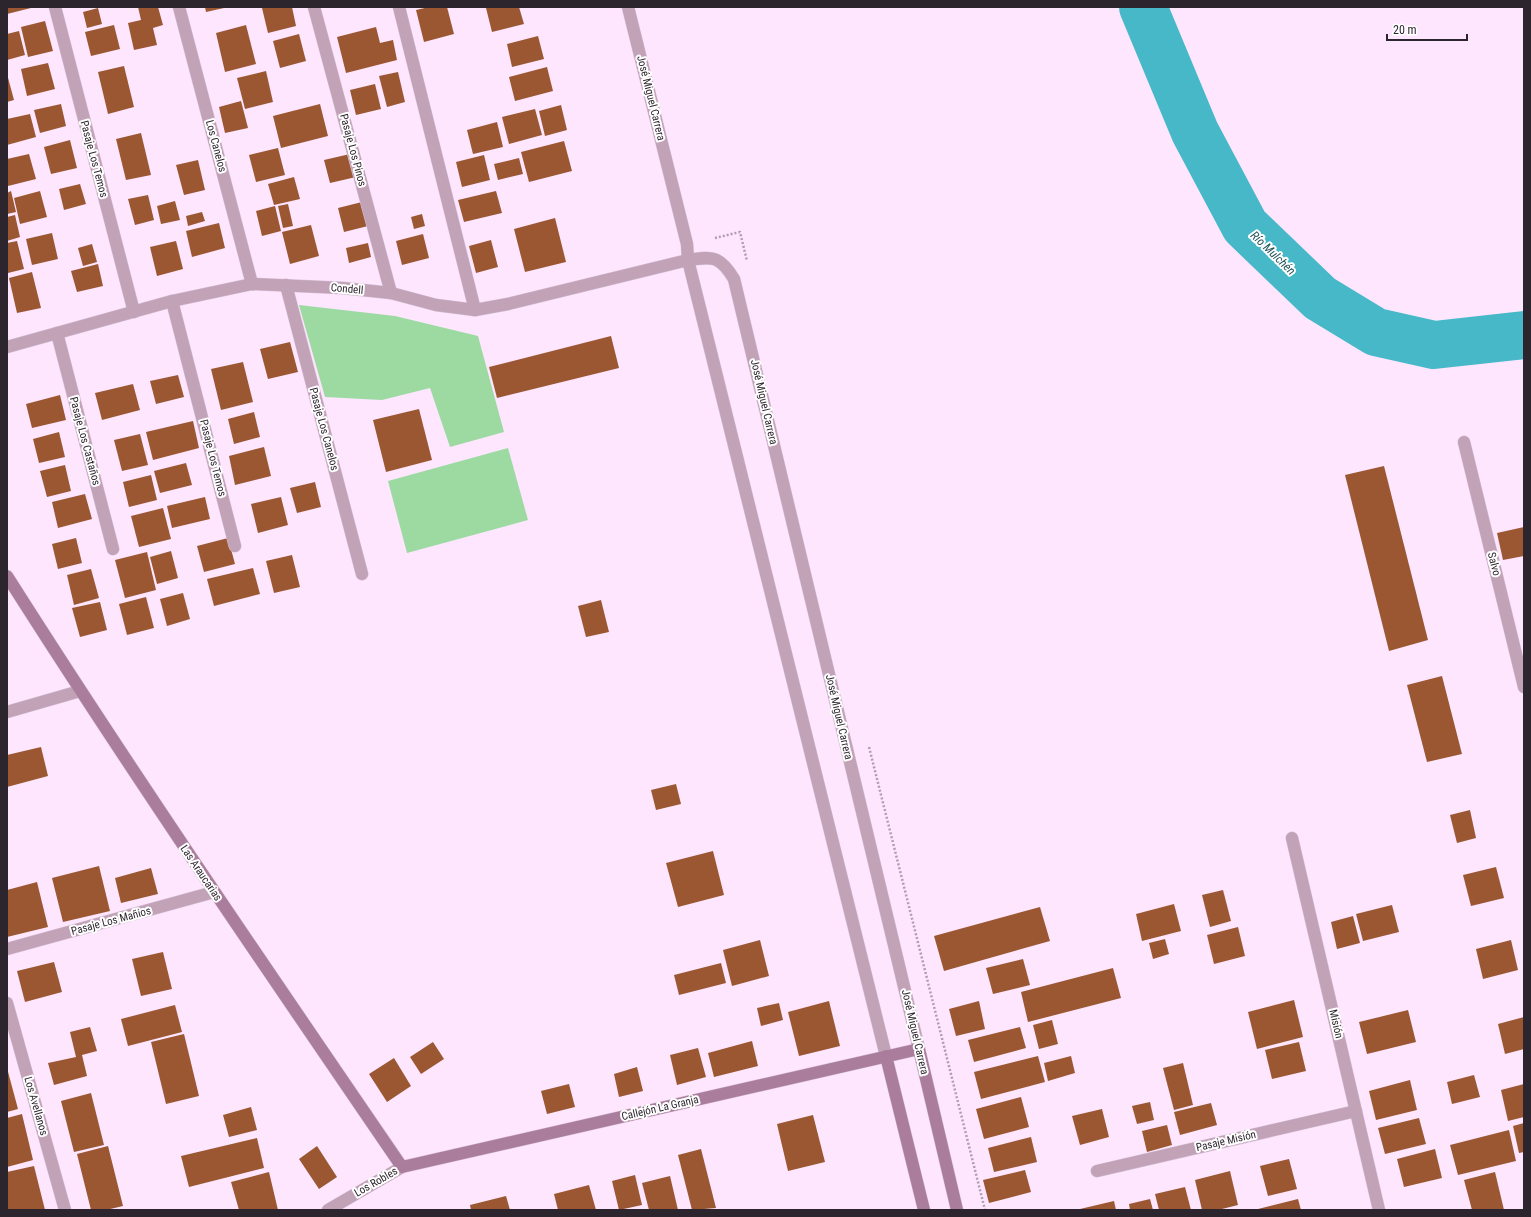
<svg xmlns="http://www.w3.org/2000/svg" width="1531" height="1217" viewBox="0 0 1531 1217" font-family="'Roboto Condensed',sans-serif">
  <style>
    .green { fill: #9cdaa1 }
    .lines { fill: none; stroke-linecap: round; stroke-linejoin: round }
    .river { stroke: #46b8c8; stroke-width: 48 }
    .building { fill: #9b5732 }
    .street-casing { stroke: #d8c3d9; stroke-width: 13 }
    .secondary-casing { stroke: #d8c3d9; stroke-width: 13 }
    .path { stroke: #af9eb0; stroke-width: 2.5; stroke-dasharray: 2 2; stroke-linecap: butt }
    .street { stroke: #c2a2b7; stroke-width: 12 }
    .secondary { stroke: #ab7d9c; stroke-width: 12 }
    .labels { text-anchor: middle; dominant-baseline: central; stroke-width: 4; stroke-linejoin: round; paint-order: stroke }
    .street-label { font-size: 11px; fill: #2d252e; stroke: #fff }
    .water-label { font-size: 12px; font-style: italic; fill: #24545b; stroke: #fff }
  </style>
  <rect width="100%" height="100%" fill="#fde6fe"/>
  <g class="green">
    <polygon points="299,305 395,316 478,336 504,432 450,447 430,388 382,400 325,397"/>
    <polygon points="508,448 528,520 407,553 388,481"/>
  </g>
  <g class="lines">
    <polyline class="river" points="1143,7 1195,132 1245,226 1320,298 1376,332 1434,345 1524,335"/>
  </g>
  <g class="building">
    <polygon points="7,7 31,7 31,8 7,14"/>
    <polygon points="138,7 158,7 163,25 153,28 157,45 134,50 128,23 141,20"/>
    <polygon points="205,7 224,7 224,8 206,12"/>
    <polygon points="268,7 292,7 296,26 268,33 262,8"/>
    <polygon points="429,7 447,7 454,34 424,42 416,10"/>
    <polygon points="492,7 519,7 524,24 492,32 486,8"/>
    <polygon points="98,8 102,24 87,28 83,12"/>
    <polygon points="45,21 53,51 28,57 21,27"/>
    <polygon points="114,25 120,49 91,56 85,32"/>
    <polygon points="246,25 256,64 225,72 216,33"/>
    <polygon points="376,27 380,43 393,40 397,60 346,73 337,37"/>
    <polygon points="19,31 25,55 7,60 7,34"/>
    <polygon points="299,34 306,61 280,68 273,41"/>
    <polygon points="538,36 544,59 512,67 507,44"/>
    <polygon points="48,63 55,89 27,96 21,69"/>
    <polygon points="124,66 134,107 108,114 98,72"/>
    <polygon points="547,67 553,91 515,101 509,77"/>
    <polygon points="266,71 273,102 245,109 237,78"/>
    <polygon points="398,72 405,102 387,107 379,76"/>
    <polygon points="7,74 14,100 7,102"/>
    <polygon points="375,84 381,109 356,115 350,90"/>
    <polygon points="241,101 248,128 225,133 219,107"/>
    <polygon points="61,104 66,126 40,133 34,110"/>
    <polygon points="320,104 328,136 281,148 273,116"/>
    <polygon points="561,105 567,130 545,136 539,111"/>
    <polygon points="535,109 542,135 509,144 502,117"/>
    <polygon points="30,114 36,137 7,145 7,119"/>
    <polygon points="497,122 503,147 473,154 467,130"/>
    <polygon points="141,133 151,175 126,180 116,139"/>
    <polygon points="70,140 77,168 51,174 44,147"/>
    <polygon points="564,141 572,171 529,182 521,152"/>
    <polygon points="278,148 285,175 256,182 249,155"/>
    <polygon points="29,154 36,179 8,186 7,159"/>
    <polygon points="350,154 356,177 330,183 324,160"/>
    <polygon points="484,155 490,180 462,187 456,162"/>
    <polygon points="519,158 523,174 498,180 494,164"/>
    <polygon points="198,160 205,190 184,195 176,165"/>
    <polygon points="294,177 300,199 274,205 268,184"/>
    <polygon points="80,184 86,204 64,210 59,189"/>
    <polygon points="11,191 16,212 7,214 7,193"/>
    <polygon points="40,191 47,217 20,224 14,198"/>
    <polygon points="496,191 502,213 464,222 458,200"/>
    <polygon points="148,195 154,220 135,225 128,199"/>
    <polygon points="175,201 180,220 161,224 157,206"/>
    <polygon points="362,202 368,226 344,232 338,208"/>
    <polygon points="288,204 293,226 283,228 278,206"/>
    <polygon points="275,206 281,231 262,236 256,211"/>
    <polygon points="202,212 205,221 188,226 186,216"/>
    <polygon points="422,214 425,226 414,229 411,217"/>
    <polygon points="15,215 20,237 7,241 7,217"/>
    <polygon points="555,218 566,262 525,272 514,229"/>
    <polygon points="219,223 225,248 192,257 186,231"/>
    <polygon points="311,225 319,256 290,264 282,232"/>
    <polygon points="52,233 58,259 32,265 26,239"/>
    <polygon points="423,234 429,258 402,265 396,241"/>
    <polygon points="491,240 498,267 476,273 469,246"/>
    <polygon points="17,241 24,269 8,273 7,243"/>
    <polygon points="176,241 183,269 157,276 150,247"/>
    <polygon points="368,243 371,257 349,263 346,248"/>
    <polygon points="92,244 97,262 83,266 78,248"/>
    <polygon points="98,264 103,286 77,292 71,271"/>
    <polygon points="32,272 41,308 17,313 9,278"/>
    <polygon points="611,336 619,368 497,398 489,367"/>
    <polygon points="290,342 298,372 268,379 260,349"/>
    <polygon points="243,362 253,402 221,410 211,369"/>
    <polygon points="178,375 184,397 156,404 150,381"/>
    <polygon points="133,384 140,410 102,420 95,393"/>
    <polygon points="60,395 66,420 32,428 26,404"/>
    <polygon points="419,409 432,460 386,472 373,420"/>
    <polygon points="254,412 260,437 234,444 228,419"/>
    <polygon points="193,421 199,448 153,460 146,432"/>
    <polygon points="59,432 65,457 39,463 33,439"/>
    <polygon points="140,434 148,465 122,471 114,440"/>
    <polygon points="264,447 271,476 235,485 229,456"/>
    <polygon points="186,463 192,485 160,493 154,471"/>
    <polygon points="65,465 71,491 47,497 40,471"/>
    <polygon points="1384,466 1428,640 1389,651 1345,475"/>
    <polygon points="151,475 157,500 129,507 123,482"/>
    <polygon points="315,482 321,507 297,513 290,488"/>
    <polygon points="85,494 92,519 58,528 52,502"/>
    <polygon points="205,497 210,519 172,528 167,506"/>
    <polygon points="281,497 288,525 258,533 251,504"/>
    <polygon points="163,508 171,539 139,547 131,516"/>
    <polygon points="1524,527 1524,556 1503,560 1497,533"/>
    <polygon points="76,538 82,563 58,569 52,544"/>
    <polygon points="228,538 235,564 204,572 197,546"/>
    <polygon points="171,551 178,578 157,584 150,557"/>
    <polygon points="147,552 156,590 125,598 115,560"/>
    <polygon points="292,555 300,587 274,593 266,561"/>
    <polygon points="253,568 260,594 214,606 207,579"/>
    <polygon points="91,569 99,598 74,605 67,575"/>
    <polygon points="183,593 190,619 167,626 160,599"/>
    <polygon points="146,597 154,628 127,635 119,604"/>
    <polygon points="601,600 609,632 586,637 578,606"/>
    <polygon points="100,602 107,630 80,637 72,608"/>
    <polygon points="1442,676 1462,754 1427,762 1407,685"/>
    <polygon points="41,747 48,776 7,787 7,755"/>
    <polygon points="676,784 681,804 656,810 651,790"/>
    <polygon points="1470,810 1476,838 1457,843 1450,815"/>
    <polygon points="713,851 724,895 678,907 666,863"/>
    <polygon points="99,866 110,911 63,922 52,878"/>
    <polygon points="1496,867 1504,898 1471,906 1463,875"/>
    <polygon points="151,868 158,894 121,903 115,878"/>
    <polygon points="37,882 48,927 7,937 7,890"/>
    <polygon points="1223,890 1231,921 1210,927 1202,895"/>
    <polygon points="1174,904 1181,931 1142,941 1136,914"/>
    <polygon points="1392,905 1399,932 1363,941 1356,914"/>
    <polygon points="1040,907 1050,941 944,971 934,936"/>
    <polygon points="1353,916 1360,943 1337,949 1331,922"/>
    <polygon points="1238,927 1245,956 1214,964 1207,935"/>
    <polygon points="1165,939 1169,954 1153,959 1149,943"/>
    <polygon points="760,940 769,976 732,986 723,950"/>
    <polygon points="1511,940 1518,970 1483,979 1476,949"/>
    <polygon points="163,952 172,989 141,996 132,959"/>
    <polygon points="1023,959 1030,985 993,994 986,968"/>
    <polygon points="54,962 62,992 25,1002 17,971"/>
    <polygon points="721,963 726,983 679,995 674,975"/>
    <polygon points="1113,968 1121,998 1028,1022 1021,992"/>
    <polygon points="1294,1000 1303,1037 1257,1049 1248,1012"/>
    <polygon points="829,1001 840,1046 799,1056 788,1012"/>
    <polygon points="979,1001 985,1029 956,1036 949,1009"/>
    <polygon points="779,1003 783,1020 761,1026 757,1008"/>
    <polygon points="175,1005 182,1032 128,1046 121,1019"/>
    <polygon points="1408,1010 1416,1042 1367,1054 1359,1022"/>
    <polygon points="1524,1017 1524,1049 1505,1054 1498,1024"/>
    <polygon points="1052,1020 1058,1044 1039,1049 1033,1025"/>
    <polygon points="90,1027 97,1051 82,1055 87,1076 54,1085 48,1063 76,1057 70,1032"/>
    <polygon points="1020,1027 1026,1048 974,1062 968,1040"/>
    <polygon points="184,1034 199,1096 166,1104 151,1042"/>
    <polygon points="752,1041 758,1066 714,1077 708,1053"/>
    <polygon points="433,1042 444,1059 421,1074 410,1057"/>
    <polygon points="1299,1042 1306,1071 1272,1079 1265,1050"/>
    <polygon points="698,1048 706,1077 677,1085 670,1055"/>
    <polygon points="1038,1056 1045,1082 981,1099 974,1072"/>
    <polygon points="1071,1056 1075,1073 1048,1081 1044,1063"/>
    <polygon points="394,1058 411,1086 387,1102 369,1074"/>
    <polygon points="1183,1063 1193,1105 1174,1110 1163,1068"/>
    <polygon points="637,1067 643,1091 619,1097 614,1074"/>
    <polygon points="7,1068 18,1109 7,1112"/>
    <polygon points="1474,1075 1480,1097 1452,1104 1447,1082"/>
    <polygon points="1410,1080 1417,1110 1376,1120 1369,1091"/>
    <polygon points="569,1084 575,1107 547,1114 541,1091"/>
    <polygon points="1524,1084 1524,1117 1508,1121 1501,1090"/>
    <polygon points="91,1093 104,1145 74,1152 61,1101"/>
    <polygon points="1021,1097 1029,1127 984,1139 976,1109"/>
    <polygon points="1150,1102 1154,1120 1137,1124 1132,1106"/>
    <polygon points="1211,1103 1217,1125 1180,1135 1174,1112"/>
    <polygon points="251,1107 257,1130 229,1137 223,1115"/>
    <polygon points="1102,1109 1109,1137 1080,1145 1072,1116"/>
    <polygon points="22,1114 33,1160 7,1167 7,1118"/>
    <polygon points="813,1115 825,1162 788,1171 777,1124"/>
    <polygon points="1419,1118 1426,1144 1385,1154 1378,1128"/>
    <polygon points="1524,1123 1524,1152 1519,1153 1513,1126"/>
    <polygon points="1167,1125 1172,1145 1147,1152 1142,1131"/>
    <polygon points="1509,1130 1516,1161 1458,1175 1450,1145"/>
    <polygon points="1031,1137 1037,1162 994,1172 988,1148"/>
    <polygon points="257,1138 264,1168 189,1187 181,1156"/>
    <polygon points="108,1146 123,1206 106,1210 91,1210 77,1154"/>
    <polygon points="317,1146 337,1177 319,1189 299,1159"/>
    <polygon points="701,1149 716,1208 692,1210 678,1155"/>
    <polygon points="1435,1149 1442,1178 1404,1187 1397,1159"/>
    <polygon points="1289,1159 1297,1189 1268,1196 1260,1166"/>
    <polygon points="34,1166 45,1210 7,1210 7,1172"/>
    <polygon points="1025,1170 1031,1192 989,1203 983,1180"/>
    <polygon points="1230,1171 1238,1205 1218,1210 1202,1210 1195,1180"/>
    <polygon points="269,1172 278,1210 239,1210 231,1182"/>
    <polygon points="1495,1172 1504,1210 1472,1210 1464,1180"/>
    <polygon points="635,1175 642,1205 619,1210 612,1181"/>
    <polygon points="670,1176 678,1210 649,1210 642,1183"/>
    <polygon points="589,1185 596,1210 558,1210 554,1194"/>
    <polygon points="1185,1187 1191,1210 1159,1210 1155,1194"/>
    <polygon points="506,1196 510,1210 471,1210 470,1205"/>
    <polygon points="1150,1199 1153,1210 1130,1210 1129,1204"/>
    <polygon points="1298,1199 1301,1210 1258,1210 1258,1209"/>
    <polygon points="1114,1201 1116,1210 1080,1210 1080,1209"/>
  </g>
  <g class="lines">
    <g class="street-casing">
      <g id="street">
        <polyline points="55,7 134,312"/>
        <polyline points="179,7 252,284"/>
        <polyline points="314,7 391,293"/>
        <polyline points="399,7 475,310"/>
        <polyline points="628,7 687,244 688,260 886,1056"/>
        <polyline points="286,285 362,574"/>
        <polyline points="172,301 235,546"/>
        <polyline points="57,333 113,549"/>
        <path d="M 7,347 L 172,301 L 252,284 L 343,288 L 391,293 L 436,305 L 475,310 L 508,304 L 688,260 C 713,256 720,256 734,279 L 919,1049"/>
        <polyline points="1464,442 1524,687"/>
        <polyline points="7,712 80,691"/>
        <polyline points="1292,838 1379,1210"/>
        <polyline points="7,949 214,892"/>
        <polyline points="7,1003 65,1210"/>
        <polyline points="1097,1171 1356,1111"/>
        <polyline points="328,1210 402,1167"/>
      </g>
    </g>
    <g class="secondary-casing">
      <g id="secondary">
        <path d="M 7,576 C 134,776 268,971 402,1167 L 919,1049 L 957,1210"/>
        <polyline points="886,1056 924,1210"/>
      </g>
    </g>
    <g class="path">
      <polyline points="715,238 740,232 747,261"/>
      <polyline points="869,747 985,1210"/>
    </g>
    <use href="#street" class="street"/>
    <use href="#secondary" class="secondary"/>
  </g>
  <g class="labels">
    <g class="street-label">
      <text transform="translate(651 98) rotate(76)">José Miguel Carrera</text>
      <text transform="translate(216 146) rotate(75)">Los Canelos</text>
      <text transform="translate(353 150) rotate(75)">Pasaje Los Pinos</text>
      <text transform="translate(94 159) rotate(75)">Pasaje Los Temos</text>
      <text transform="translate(347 289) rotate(5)">Condell</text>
      <text transform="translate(764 402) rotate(77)">José Miguel Carrera</text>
      <text transform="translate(324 429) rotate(75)">Pasaje Los Canelos</text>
      <text transform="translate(85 441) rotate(75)">Pasaje Los Castaños</text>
      <text transform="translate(213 458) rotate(76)">Pasaje Los Temos</text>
      <text transform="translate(1494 564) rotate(76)">Salvo</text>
      <text transform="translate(839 717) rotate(77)">José Miguel Carrera</text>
      <text transform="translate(201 873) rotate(56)">Las Araucarias</text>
      <text transform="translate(111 921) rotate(-15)">Pasaje Los Mañios</text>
      <text transform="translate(1336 1024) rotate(77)">Misión</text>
      <text transform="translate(915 1032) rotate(77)">José Miguel Carrera</text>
      <text transform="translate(36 1106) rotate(74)">Los Avellanos</text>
      <text transform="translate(660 1108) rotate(-13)">Callejón La Granja</text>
      <text transform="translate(1226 1141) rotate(-13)">Pasaje Misión</text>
      <text transform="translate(376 1182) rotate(-30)">Los Robles</text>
    </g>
    <g class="water-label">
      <text transform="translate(1273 253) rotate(44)">Río Mulchén</text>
    </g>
  </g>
  <rect width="1531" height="1217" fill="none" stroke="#2d252e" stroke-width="16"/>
  <path d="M1387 34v6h80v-6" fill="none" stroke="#2d252e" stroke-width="2"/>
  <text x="1393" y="34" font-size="12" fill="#2d252e" stroke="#ffffff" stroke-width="3" paint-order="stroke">20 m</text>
</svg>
